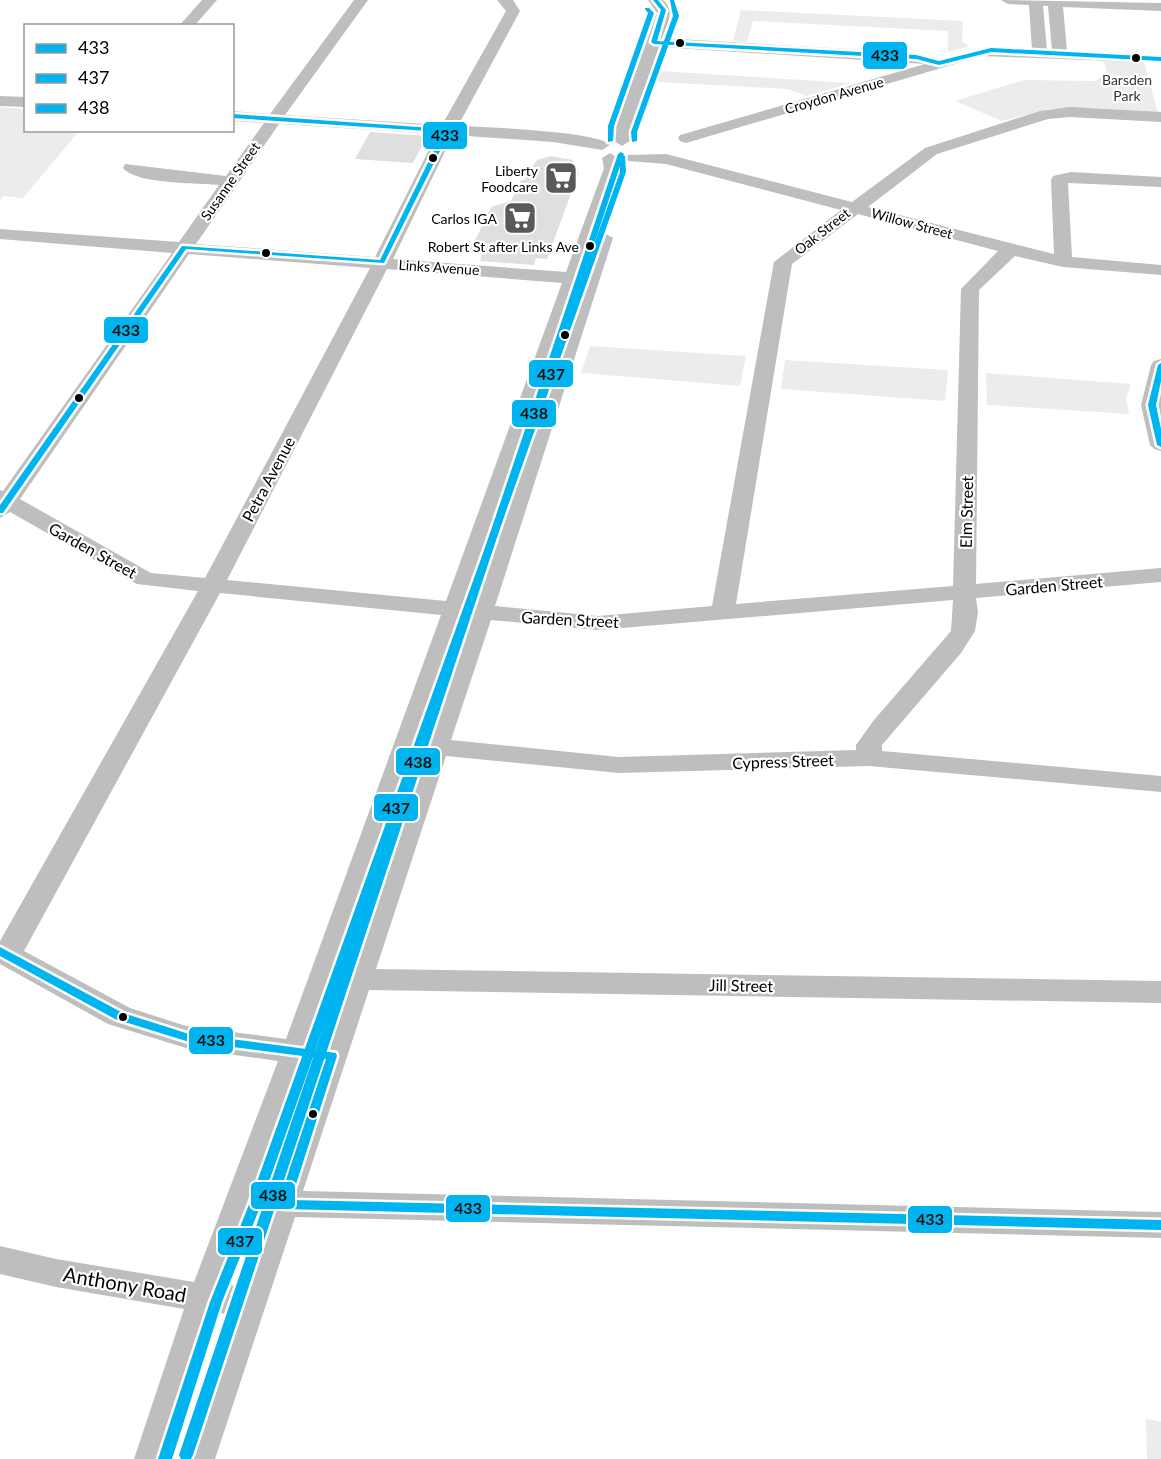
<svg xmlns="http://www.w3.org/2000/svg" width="1161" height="1459" viewBox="0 0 1161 1459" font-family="Lato,sans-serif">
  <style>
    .green { fill: #ececec }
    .building { fill: #dfdfdf }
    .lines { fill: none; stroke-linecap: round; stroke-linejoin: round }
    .minor { fill: #bebebe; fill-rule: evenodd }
    .bus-1-casing { stroke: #fff; stroke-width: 5 }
    .bus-2-casing { stroke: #fff; stroke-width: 5 }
    .bus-3-casing { stroke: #fff; stroke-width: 5 }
    .bus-1 { fill: #00b5ef; fill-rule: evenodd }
    .bus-2 { fill: #00b5ef; fill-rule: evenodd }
    .bus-3 { fill: #00b5ef; fill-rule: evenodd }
    .bus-dot { fill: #000; stroke: #fff; stroke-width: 2 }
    .labels { text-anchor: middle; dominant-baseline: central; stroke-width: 4.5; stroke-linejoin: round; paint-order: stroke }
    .far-park-label { font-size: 14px; fill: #333; stroke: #fff }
    .far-street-label { font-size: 14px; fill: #000; stroke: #fff }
    .far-poi-label { font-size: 14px; fill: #000; stroke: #fff; text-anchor: end }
    .bus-label { font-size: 14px; fill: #000; stroke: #fff; text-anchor: end }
    .street-label { font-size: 16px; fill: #000; stroke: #fff }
    .near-street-label { font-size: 20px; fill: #000; stroke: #fff }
    .line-badge { stroke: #fff; stroke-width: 2 }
    .pale-badge-label { font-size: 16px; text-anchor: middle; font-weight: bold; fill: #111 }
  </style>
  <rect width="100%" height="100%" fill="#fff"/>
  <g class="green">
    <polygon points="741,10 963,21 962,42 970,46 948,52 948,31 753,21 747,42 733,41"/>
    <polygon points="1104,60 1144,62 1158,113 1049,109 1002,121 955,101 1024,80 1095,81 1107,74"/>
    <polygon points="660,71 851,83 807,96 788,89 657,82"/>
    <polygon points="0,107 25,109 26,130 79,131 23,198 3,196 0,201"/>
    <polygon points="590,346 746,356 740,386 581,373"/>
    <polygon points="785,360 948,370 945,401 781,389"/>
    <polygon points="986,373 1131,384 1126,398 1129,414 987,405"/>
    <polygon points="1146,1419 1161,1422 1161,1459 1147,1459"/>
  </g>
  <g class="building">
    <polygon points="370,132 427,136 413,163 355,159"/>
    <polygon points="550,156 573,160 570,172 579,172 547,259 536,258 534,265 480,261 482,254 469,253 491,207 511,201 521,180 524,180 537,160"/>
  </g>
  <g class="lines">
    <g class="minor">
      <polygon points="202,0 217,0 194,26 179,26"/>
      <path d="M 354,0 L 368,0 L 285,115 L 442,125 L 506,11 L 497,0 L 513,0 L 520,11 L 458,126 C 481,127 599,131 610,145 L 602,150 L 553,142 L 453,135 L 393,259 L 566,272 L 604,168 L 602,158 L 610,153 L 618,158 L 620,168 L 597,235 L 604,233 L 613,238 L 495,606 L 598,616 L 712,606 L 774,262 L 841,210 L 666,164 L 628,161 L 626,158 L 628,155 L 666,154 L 852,202 L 925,148 L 1040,111 L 1070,107 L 1161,112 L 1161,122 L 1070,117 L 1048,119 L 937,154 L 868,207 L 1054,254 L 1051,180 L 1053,176 L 1071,172 L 1161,177 L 1161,187 L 1068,183 L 1072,257 L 1161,265 L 1161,275 L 1063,267 L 1015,256 L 979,290 L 976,584 L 1161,568 L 1161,582 L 976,598 L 978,612 L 975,631 L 961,653 L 882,745 L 882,751 L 1161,776 L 1161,792 L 869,766 L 619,773 L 446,756 L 376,969 L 1161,981 L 1161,1003 L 369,990 L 303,1191 L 1161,1212 L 1161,1238 L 295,1217 L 215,1459 L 179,1459 L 228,1314 L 217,1313 L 170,1459 L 134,1459 L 184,1309 L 56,1287 L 0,1274 L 0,1246 L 56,1259 L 194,1282 L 278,1061 L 186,1048 L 108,1024 L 0,964 L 0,941 L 198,591 L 137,584 L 10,512 L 0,518 L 0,490 L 3,491 L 172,253 L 0,239 L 0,229 L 179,242 L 219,185 C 198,183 135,184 123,168 L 125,164 L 226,176 L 264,123 L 232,121 L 232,111 L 270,114 ZM 279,124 L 437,134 L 375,257 L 196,244 ZM 858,214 L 998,251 L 961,289 L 953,586 L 736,604 L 792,264 ZM 189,254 L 370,268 L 205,578 L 151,573 L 20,499 ZM 387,269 L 562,283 L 446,601 L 227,580 ZM 573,305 L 472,604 L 469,603 ZM 220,593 L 441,615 L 286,1039 L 186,1026 L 130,1008 L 24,951 ZM 953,600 L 951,631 L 874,720 L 856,745 L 856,750 L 619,757 L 451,740 L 491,620 L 598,630 ZM 464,617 L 468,617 L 426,738 L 422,737 ZM 417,752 L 421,753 L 347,969 L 341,969 ZM 335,987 L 340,989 L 321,1046 L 315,1044 ZM 314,1064 L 271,1191 L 264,1190 L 308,1065 ZM 254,1216 L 262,1217 L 238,1286 L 227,1285 Z"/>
      <path d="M 648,0 L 663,0 C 676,11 667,24 662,38 L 916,53 L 939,59 L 981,48 L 1032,50 L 1029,5 L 1008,4 L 1001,0 L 1161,3 L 1161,11 L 1063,7 L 1067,51 L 1161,55 L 1161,63 L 982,56 L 686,143 L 680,141 L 678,138 L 680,135 L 925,64 L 659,47 L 630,130 L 630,141 L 622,146 L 614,141 L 614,130 L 657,13 ZM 1043,6 L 1048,6 L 1052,50 L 1047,50 Z"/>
      <polygon points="0,96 26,97 26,107 0,106"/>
      <polygon points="1161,359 1161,451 1154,449 1150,445 1141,405 1151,365 1154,361"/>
    </g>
    <g class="bus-1-casing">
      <g id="bus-1">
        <polygon points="653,0 658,0 666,10 657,41 916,55 939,61 991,48 1161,57 1161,61 991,52 939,65 916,59 654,44 651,42 661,10"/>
        <polygon points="232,114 447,129 450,131 384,263 186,249 3,513 0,513 0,505 182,246 380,260 443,132 232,118"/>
        <polygon points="1161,363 1161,381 1156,405 1161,429 1161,447 1157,445 1148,405 1158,365"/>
        <polygon points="0,947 123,1013 186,1033 336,1053 337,1056 291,1200 1161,1220 1161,1230 284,1209 280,1207 278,1204 326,1059 186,1041 115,1019 0,956"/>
      </g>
    </g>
    <g class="bus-2-casing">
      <g id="bus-2">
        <polygon points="670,0 674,0 679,16 637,132 637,141 632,142 631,132 673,16"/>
        <polygon points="620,155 625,156 626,172 260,1207 222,1302 172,1459 158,1459 210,1302 248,1207 620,172"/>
      </g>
    </g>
    <g class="bus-3-casing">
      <g id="bus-3">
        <polygon points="645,8 649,8 654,13 614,126 613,141 608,142 608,126 648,13 645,9"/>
        <polygon points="621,152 624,154 193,1455 191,1459 181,1459 179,1455 618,154"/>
      </g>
    </g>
    <use href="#bus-1" class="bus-1"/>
    <use href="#bus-2" class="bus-2"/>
    <use href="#bus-3" class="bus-3"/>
  </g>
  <defs>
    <g id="supermarket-square" transform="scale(1.725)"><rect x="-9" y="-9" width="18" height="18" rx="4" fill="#595959" stroke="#fff"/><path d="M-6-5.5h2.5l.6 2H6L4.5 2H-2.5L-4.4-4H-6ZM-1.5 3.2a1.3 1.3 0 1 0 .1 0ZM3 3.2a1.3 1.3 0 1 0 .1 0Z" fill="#fff"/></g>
  </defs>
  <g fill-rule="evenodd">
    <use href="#supermarket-square" x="561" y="178"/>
    <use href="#supermarket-square" x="520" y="218"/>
  </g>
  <g class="bus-dot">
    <circle cx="680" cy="43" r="5"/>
    <circle cx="1136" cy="58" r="5"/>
    <circle cx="433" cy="158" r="5"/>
    <circle cx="590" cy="246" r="5"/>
    <circle cx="266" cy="253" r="5"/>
    <circle cx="565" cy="335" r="5"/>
    <circle cx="79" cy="398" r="5"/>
    <circle cx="123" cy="1017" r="5"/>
    <circle cx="313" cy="1114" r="5"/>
  </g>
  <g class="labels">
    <g class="far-park-label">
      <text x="1127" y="79">Barsden<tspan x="1127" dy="16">Park</tspan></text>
    </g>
    <g class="far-street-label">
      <text transform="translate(834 95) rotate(-16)">Croydon Avenue</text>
      <text transform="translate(230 181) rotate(-55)">Susanne Street</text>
      <text transform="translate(912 223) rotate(15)">Willow Street</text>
      <text transform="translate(822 231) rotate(-38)">Oak Street</text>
      <text transform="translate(439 267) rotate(4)">Links Avenue</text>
    </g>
    <g class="far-poi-label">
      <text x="538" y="170">Liberty<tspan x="538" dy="16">Foodcare</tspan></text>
      <text x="497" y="218">Carlos IGA</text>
    </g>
    <g class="bus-label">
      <text x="579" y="246">Robert St after Links Ave</text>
    </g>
    <g class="street-label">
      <text transform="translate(268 479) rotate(-62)">Petra Avenue</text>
      <text transform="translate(966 512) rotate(-89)">Elm Street</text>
      <text transform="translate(93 550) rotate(29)">Garden Street</text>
      <text transform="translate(1054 585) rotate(-5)">Garden Street</text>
      <text transform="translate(570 619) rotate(3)">Garden Street</text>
      <text transform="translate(783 761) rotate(-2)">Cypress Street</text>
      <text transform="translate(741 985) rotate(1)">Jill Street</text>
    </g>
    <g class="near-street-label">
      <text transform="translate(125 1284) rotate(10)">Anthony Road</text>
    </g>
  </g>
  <g class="line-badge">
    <rect x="862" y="41" width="46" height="29" rx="6" fill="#00b5ef"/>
    <rect x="422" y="121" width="46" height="29" rx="6" fill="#00b5ef"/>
    <rect x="103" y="316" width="46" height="28" rx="6" fill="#00b5ef"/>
    <rect x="528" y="359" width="46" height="29" rx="6" fill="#00b5ef"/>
    <rect x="511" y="399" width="46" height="29" rx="6" fill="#00b5ef"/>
    <rect x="395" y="747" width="46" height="29" rx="6" fill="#00b5ef"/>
    <rect x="373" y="793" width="46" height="29" rx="6" fill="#00b5ef"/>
    <rect x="188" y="1026" width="46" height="29" rx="6" fill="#00b5ef"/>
    <rect x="250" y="1181" width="46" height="29" rx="6" fill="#00b5ef"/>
    <rect x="445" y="1194" width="46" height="29" rx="6" fill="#00b5ef"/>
    <rect x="907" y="1205" width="46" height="29" rx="6" fill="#00b5ef"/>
    <rect x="217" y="1227" width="46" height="29" rx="6" fill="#00b5ef"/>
  </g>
  <g class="pale-badge-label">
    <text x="885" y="61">433</text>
    <text x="445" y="141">433</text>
    <text x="126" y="336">433</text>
    <text x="551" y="380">437</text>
    <text x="534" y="419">438</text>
    <text x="418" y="768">438</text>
    <text x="396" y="814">437</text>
    <text x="211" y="1046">433</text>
    <text x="273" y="1201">438</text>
    <text x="468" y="1214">433</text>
    <text x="930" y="1225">433</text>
    <text x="240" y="1247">437</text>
  </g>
  <rect x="24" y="24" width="210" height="108" fill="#ffffff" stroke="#999999" stroke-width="1.5"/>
  <rect x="36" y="44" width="30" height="9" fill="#00b5ef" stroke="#999999" stroke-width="1.5"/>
  <text x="78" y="54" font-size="18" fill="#000000">433</text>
  <rect x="36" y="74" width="30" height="9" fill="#00b5ef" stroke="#999999" stroke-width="1.5"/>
  <text x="78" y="84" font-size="18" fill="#000000">437</text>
  <rect x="36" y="104" width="30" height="9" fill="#00b5ef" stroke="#999999" stroke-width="1.5"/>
  <text x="78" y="114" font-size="18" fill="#000000">438</text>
</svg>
